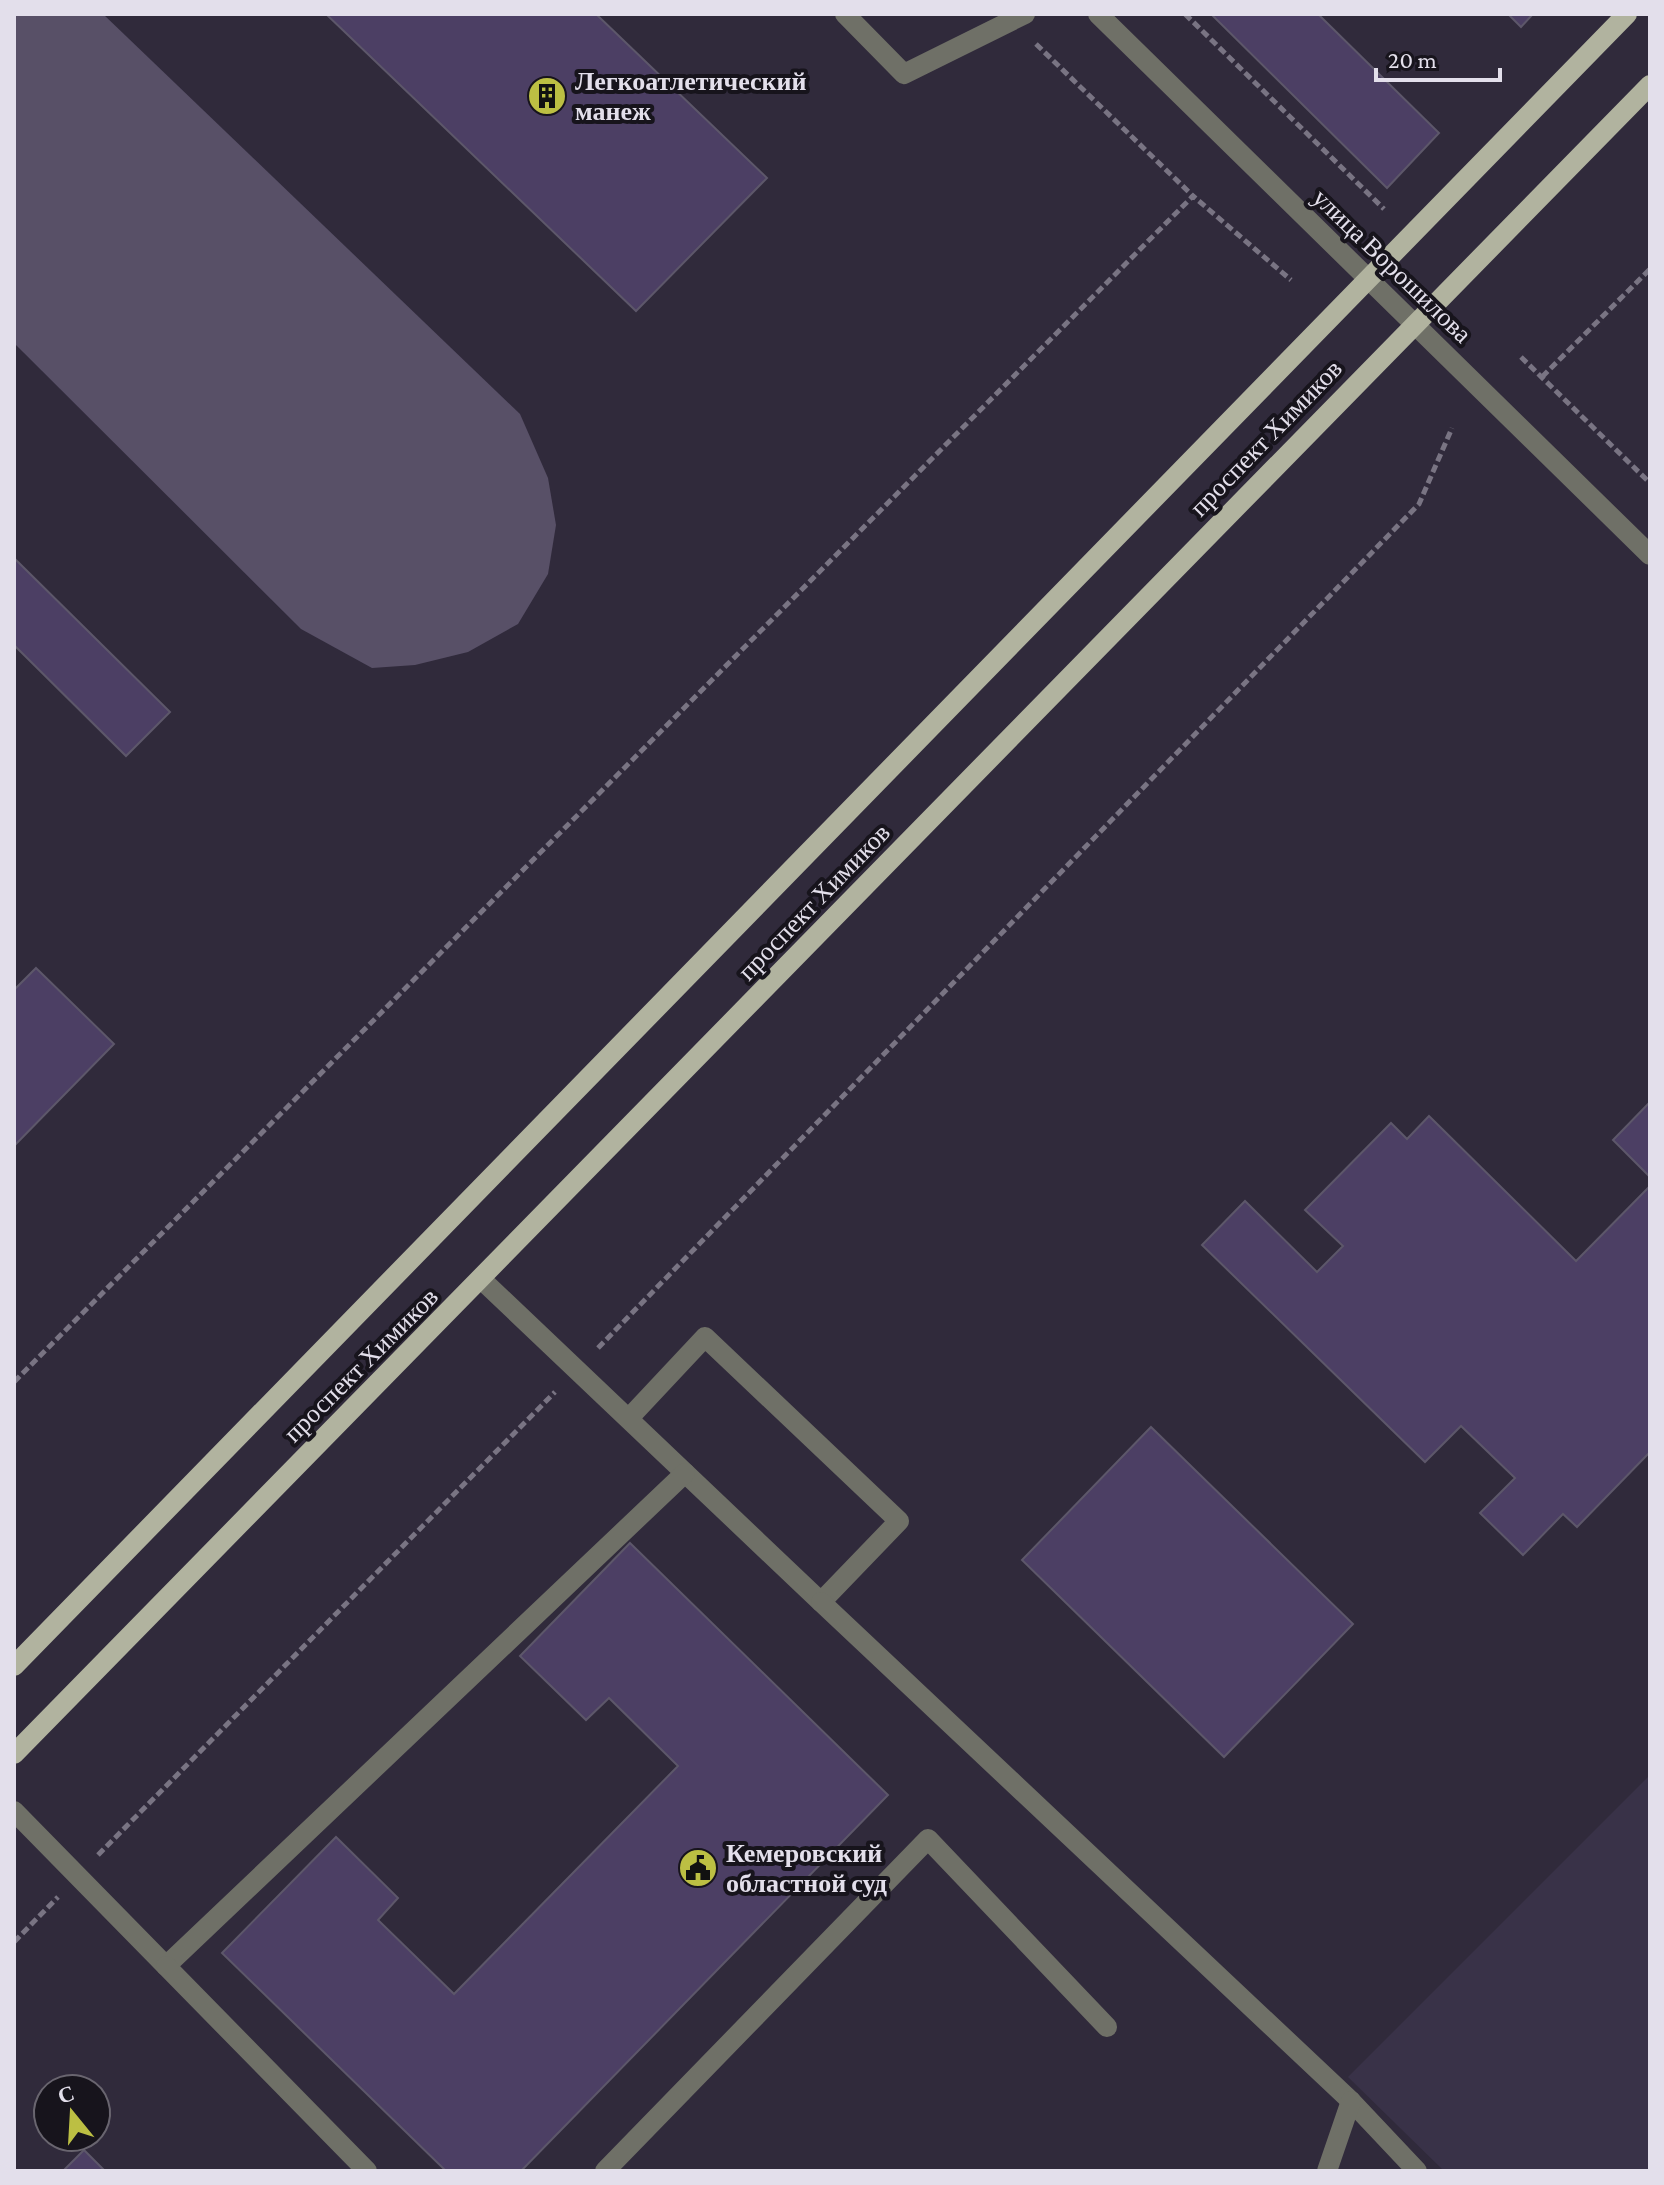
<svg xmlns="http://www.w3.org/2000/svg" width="1664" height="2185" viewBox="0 0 1664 2185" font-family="'Crimson Pro',serif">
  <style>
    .built { fill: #393248 }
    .green { fill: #585067 }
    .building { fill: #4c3f64; stroke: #5d576a; stroke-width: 2 }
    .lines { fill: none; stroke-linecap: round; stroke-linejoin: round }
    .path { stroke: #797483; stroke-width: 5; stroke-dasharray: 8 4; stroke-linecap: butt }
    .minor { stroke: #6f7067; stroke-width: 20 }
    .major { stroke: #b1b39f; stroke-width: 20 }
    .labels { text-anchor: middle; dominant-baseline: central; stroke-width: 8; stroke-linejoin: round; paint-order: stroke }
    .poi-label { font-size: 26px; font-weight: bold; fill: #e3dfeb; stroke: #17141c; text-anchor: start }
    .street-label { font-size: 26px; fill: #e3dfeb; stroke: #17141c }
  </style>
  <rect width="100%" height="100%" fill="#302a3b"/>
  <polygon class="built" points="1650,1775 1650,2171 1444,2171 1348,2077"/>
  <polygon class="green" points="14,14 103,14 520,414 548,478 556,525 548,574 518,624 468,652 415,665 372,668 301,629 14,343"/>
  <g class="building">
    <polygon points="326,14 596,14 767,178 636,311"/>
    <polygon points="1211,14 1318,14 1439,133 1387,188"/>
    <polygon points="1508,14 1533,14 1521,27"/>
    <polygon points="14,558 170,712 126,756 14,645"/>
    <polygon points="36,968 114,1044 14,1146 14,990"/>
    <polygon points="1650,1102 1650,1177 1613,1140"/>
    <polygon points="1429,1116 1576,1261 1650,1186 1650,1452 1577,1527 1563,1514 1523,1555 1480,1513 1515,1478 1461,1426 1425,1462 1202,1245 1245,1201 1317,1272 1343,1246 1305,1210 1391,1123 1407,1139"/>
    <polygon points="1151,1427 1353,1624 1224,1757 1022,1560"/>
    <polygon points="630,1543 888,1795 521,2171 446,2171 222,1953 336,1837 398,1898 378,1920 454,1994 678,1766 609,1698 586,1720 520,1656"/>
    <polygon points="84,2150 105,2171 63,2171"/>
  </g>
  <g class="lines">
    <g class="path">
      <polyline points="1185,14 1384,209"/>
      <polyline points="1036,44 1193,196"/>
      <polyline points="1521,357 1650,483"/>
      <polyline points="1542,377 1650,269"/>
      <polyline points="598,1348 1419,504 1452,428"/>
      <polyline points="14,1382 1193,196 1291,280"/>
      <polyline points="98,1855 555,1392"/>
      <polyline points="14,1942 58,1897"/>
    </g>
    <g class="minor">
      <polyline points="845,14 904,74 1025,14"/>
      <polyline points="1098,14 1650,555"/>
      <polyline points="481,1279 821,1602 899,1521 705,1337 630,1417"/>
      <polyline points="821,1602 1351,2101 1417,2171"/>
      <polyline points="14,1811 166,1966 685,1473"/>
      <polyline points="166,1966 367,2171"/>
      <polyline points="605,2171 928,1839 1107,2027"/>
      <polyline points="1327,2171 1351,2101"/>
    </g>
    <g class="major">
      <polyline points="14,1666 1627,14"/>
      <polyline points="14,1754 1650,85"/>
    </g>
  </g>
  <defs>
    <g id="building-disc" transform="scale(2)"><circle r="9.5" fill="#bcbf43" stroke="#17141c"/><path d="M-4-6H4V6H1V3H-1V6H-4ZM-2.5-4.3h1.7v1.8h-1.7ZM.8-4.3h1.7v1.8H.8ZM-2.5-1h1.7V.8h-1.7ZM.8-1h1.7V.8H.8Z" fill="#111"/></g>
    <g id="civic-disc" transform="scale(2)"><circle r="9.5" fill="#bcbf43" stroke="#17141c"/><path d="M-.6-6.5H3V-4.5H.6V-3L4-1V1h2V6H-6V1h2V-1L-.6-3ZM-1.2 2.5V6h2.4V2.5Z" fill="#111"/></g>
  </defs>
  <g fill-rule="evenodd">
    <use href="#building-disc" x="547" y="96"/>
    <use href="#civic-disc" x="698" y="1868"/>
  </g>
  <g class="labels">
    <g class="poi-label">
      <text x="575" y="81">Легкоатлетический<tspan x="575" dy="30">манеж</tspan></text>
      <text x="726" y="1853">Кемеровский<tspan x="726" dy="30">областной суд</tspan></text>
    </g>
    <g class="street-label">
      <text transform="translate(1392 266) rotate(44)">улица Ворошилова</text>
      <text transform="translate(1266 438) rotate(-46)">проспект Химиков</text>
      <text transform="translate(814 902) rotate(-46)">проспект Химиков</text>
      <text transform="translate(361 1365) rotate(-45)">проспект Химиков</text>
    </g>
  </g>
  <rect width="1664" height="2185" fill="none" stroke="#e3dfeb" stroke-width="32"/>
  <g transform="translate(72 2113) rotate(342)"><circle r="38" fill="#17141c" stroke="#69656f" stroke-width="2"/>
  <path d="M0-6L14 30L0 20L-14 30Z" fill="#bcbf43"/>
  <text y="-12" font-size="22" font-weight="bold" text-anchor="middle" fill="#e3dfeb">С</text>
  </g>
  <path d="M1376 68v12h124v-12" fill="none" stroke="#e3dfeb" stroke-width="4"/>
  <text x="1388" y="68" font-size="24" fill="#e3dfeb" stroke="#17141c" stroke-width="6" paint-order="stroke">20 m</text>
</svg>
